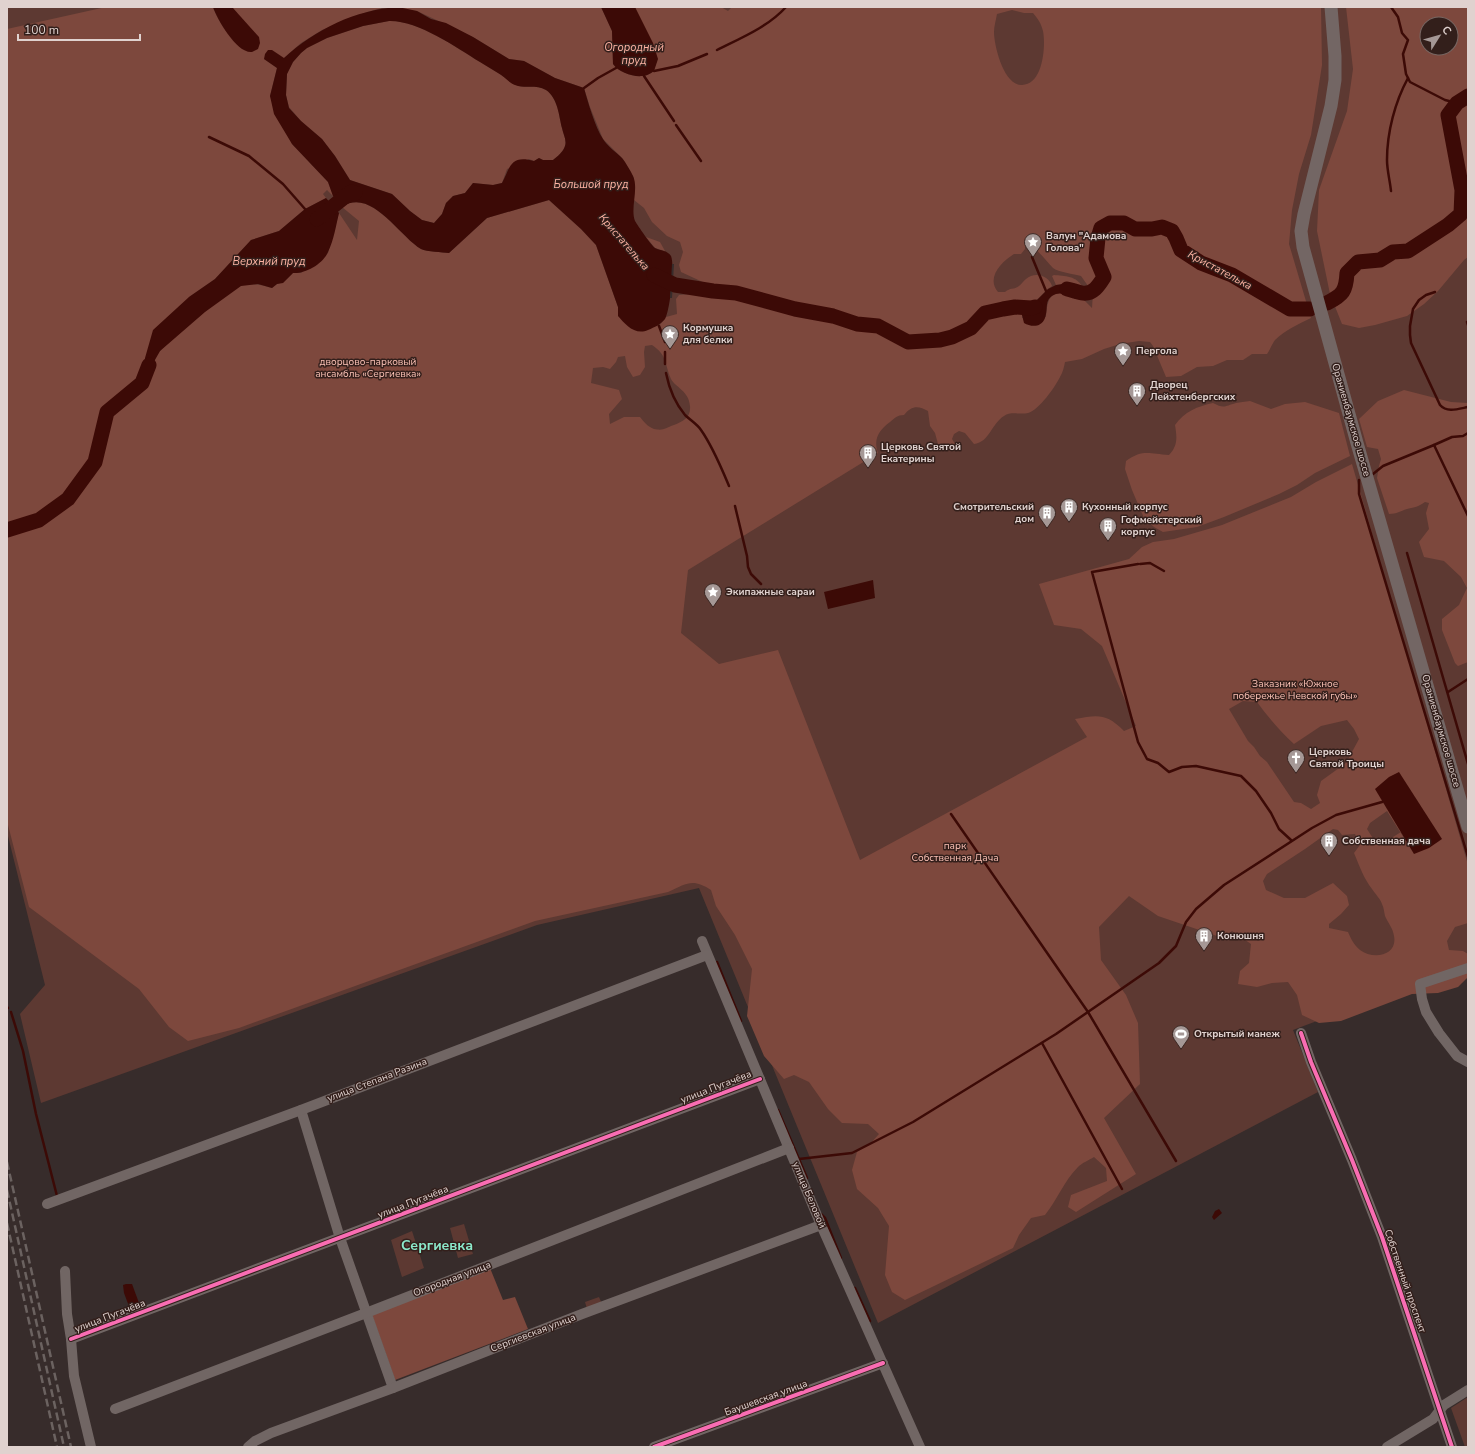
<svg xmlns="http://www.w3.org/2000/svg" width="1475" height="1454" viewBox="0 0 1475 1454" font-family="'Nunito Sans',sans-serif">
  <style>
    .green { fill: #5d3932; fill-rule: evenodd }
    .forest { fill: #7d483d; fill-rule: evenodd }
    .water { fill: #3c0a06; fill-rule: evenodd }
    .pier { fill: #372c2b }
    .lines { fill: none; stroke-linecap: round; stroke-linejoin: round }
    .stream { stroke: #3c0a06; stroke-width: 2.5 }
    .river { stroke: #3c0a06; stroke-width: 15 }
    .minor { stroke: #716664; stroke-width: 10 }
    .major { stroke: #736664; stroke-width: 13 }
    .rail { stroke: #6b6260; stroke-width: 2.5; stroke-dasharray: 8 4; stroke-linecap: butt }
    .cycleway-casing { stroke: #331f1b; stroke-width: 6 }
    .cycleway { stroke: #f96db3; stroke-width: 4 }
    .labels { text-anchor: middle; dominant-baseline: central; stroke-width: 3; stroke-linejoin: round; paint-order: stroke }
    .poi-label { font-size: 10px; font-weight: bold; fill: #e0d2cf; stroke: #331f1b; text-anchor: start }
    .park-label { font-size: 10px; fill: #fbc1b5; stroke: #331f1b }
    .street-label { font-size: 10px; fill: #e0d2cf; stroke: #331f1b }
    .water-label { font-size: 11px; font-style: italic; fill: #feb3a3; stroke: #331f1b }
    .district-label { font-size: 14px; font-weight: bold; fill: #8ce9cb; stroke: #331f1b }
  </style>
  <rect width="100%" height="100%" fill="#372c2b"/>
  <g class="green">
    <path d="M 7,7 L 1468,7 L 1468,961 L 1415,984 L 1293,1030 L 1318,1092 L 878,1323 L 699,888 L 537,925 L 41,1103 L 20,1014 L 45,985 L 7,832 ZM 1427,24 L 1451,24 L 1451,48 L 1427,48 Z"/>
    <polygon points="464,1224 473,1254 458,1258 450,1228"/>
    <polygon points="412,1231 424,1268 402,1277 391,1240"/>
    <polygon points="599,1297 602,1304 587,1309 585,1302"/>
    <polygon points="1468,1397 1468,1447 1465,1447 1451,1408"/>
  </g>
  <g class="forest">
    <path d="M 106,7 L 213,7 C 219,24 230,36 242,49 L 237,13 L 232,7 L 601,7 L 612,31 L 613,64 C 618,72 633,77 642,76 C 647,76 651,73 654,71 L 635,7 L 721,7 L 728,11 L 732,7 L 1321,7 L 1322,65 L 1311,135 L 1299,174 L 1292,210 L 1289,244 L 1311,318 C 1299,324 1285,330 1275,340 C 1272,344 1270,350 1267,354 L 1252,354 L 1243,360 L 1227,360 L 1213,366 L 1197,367 L 1181,376 L 1166,377 L 1153,346 L 1150,342 L 1139,341 L 1120,344 L 1104,349 L 1082,359 L 1065,362 C 1064,367 1063,372 1060,377 C 1055,387 1039,410 1028,413 C 1020,415 1011,411 1004,416 C 991,424 990,442 974,444 L 965,433 L 959,431 L 954,434 L 952,439 L 955,444 L 952,449 L 938,444 L 935,433 L 930,426 L 928,411 C 918,405 911,406 904,415 C 897,415 895,418 890,422 C 879,430 873,439 878,453 L 688,570 L 681,633 L 719,664 L 778,650 L 860,860 L 1087,737 L 1075,719 C 1098,715 1106,713 1124,731 L 1136,726 L 1102,646 L 1081,629 L 1054,625 L 1039,584 L 1129,559 L 1142,547 L 1153,542 L 1174,539 L 1222,525 L 1291,497 L 1316,482 L 1352,464 L 1468,865 L 1468,923 L 1455,927 L 1447,941 L 1449,950 L 1463,951 L 1468,954 L 1468,977 L 1458,987 L 1438,993 L 1412,994 L 1341,1021 L 1319,1023 L 1302,1015 L 1297,995 L 1288,982 L 1272,983 L 1257,987 L 1238,984 L 1240,971 L 1249,963 L 1251,944 L 1232,931 L 1223,938 L 1158,916 L 1129,896 L 1099,927 L 1101,960 L 1126,995 L 1138,1023 L 1140,1084 L 1104,1118 L 1136,1174 L 1076,1212 L 1068,1207 L 1071,1195 L 1107,1181 L 1106,1168 L 1094,1157 C 1089,1160 1082,1163 1078,1167 C 1064,1181 1057,1200 1045,1215 L 1031,1218 L 1019,1235 L 1013,1248 L 905,1300 L 892,1292 L 885,1275 L 889,1226 L 878,1208 L 857,1189 L 852,1170 L 857,1152 L 870,1144 L 879,1134 L 868,1124 L 842,1123 L 828,1109 L 809,1082 L 794,1075 L 784,1079 L 764,1056 L 747,1016 L 752,969 L 735,935 L 716,906 L 711,890 C 693,878 687,883 668,892 L 535,921 L 239,1028 L 188,1041 L 169,1027 L 139,989 L 29,907 L 7,821 L 7,29 ZM 382,8 L 417,11 L 473,37 L 509,59 L 524,61 L 555,78 L 584,88 L 590,107 L 603,139 L 623,159 L 634,178 L 634,200 L 644,208 L 652,222 L 667,236 L 680,242 L 683,252 L 679,265 L 681,272 L 707,284 L 706,293 L 679,295 L 676,299 L 677,314 L 666,317 L 659,326 L 618,316 L 618,307 L 596,245 L 581,229 L 549,200 L 487,218 L 449,253 C 442,252 427,252 421,249 C 399,236 371,187 342,207 L 359,221 L 357,240 L 339,213 L 328,253 L 301,273 L 293,273 L 283,282 L 277,284 L 272,288 C 262,285 253,283 242,285 C 229,289 172,339 161,350 C 153,359 149,372 142,382 L 189,297 L 215,279 L 251,240 L 279,231 L 305,209 L 326,198 L 323,194 L 327,190 L 333,196 L 328,182 L 292,144 L 270,96 L 277,68 L 264,59 L 284,58 L 301,43 L 322,30 L 367,12 ZM 1012,10 L 1024,13 L 1033,13 C 1038,19 1041,23 1043,31 C 1046,46 1043,85 1022,85 C 1004,86 994,46 994,32 C 994,26 996,20 997,14 ZM 1025,243 C 1037,247 1044,259 1053,268 C 1058,272 1074,274 1081,276 L 1093,293 L 1092,308 L 1083,299 C 1076,300 1072,296 1065,294 C 1048,289 1047,306 1046,317 L 1022,318 C 1023,313 1021,309 1016,308 C 1022,304 1029,306 1035,301 C 1041,297 1045,290 1052,286 C 1049,276 1035,271 1026,279 C 1023,281 1022,284 1019,286 C 1014,290 1011,287 1005,292 L 998,292 C 986,278 1001,262 1014,254 L 1021,254 L 1025,249 ZM 652,345 C 668,356 664,363 671,379 C 675,387 689,391 690,406 C 691,418 683,421 674,425 C 665,428 664,431 654,429 C 648,427 643,421 640,417 L 624,417 L 610,424 L 609,414 L 622,399 L 619,390 L 591,383 L 593,368 L 603,367 L 610,369 L 616,362 L 618,357 L 625,356 L 627,367 L 633,377 L 640,375 L 645,367 L 644,352 L 645,346 ZM 1243,701 L 1257,702 C 1268,717 1280,731 1294,744 L 1321,726 L 1347,720 L 1354,729 L 1359,739 L 1346,763 L 1321,781 L 1317,795 L 1320,803 L 1311,809 L 1301,803 L 1294,802 L 1267,762 L 1260,756 L 1254,747 L 1248,741 L 1229,709 ZM 1387,811 L 1414,854 L 1401,832 L 1385,842 L 1374,840 L 1367,829 L 1370,823 ZM 1333,829 L 1338,830 L 1342,835 L 1355,834 L 1360,845 L 1354,853 C 1359,865 1364,879 1372,889 C 1375,894 1380,898 1382,904 C 1384,908 1384,912 1385,916 C 1388,923 1393,928 1394,936 C 1398,956 1373,960 1360,950 C 1354,945 1351,939 1348,932 L 1329,928 L 1329,924 L 1341,914 L 1349,905 L 1347,896 L 1333,883 L 1305,898 L 1284,898 L 1266,890 L 1263,881 L 1267,874 L 1305,849 Z"/>
    <path d="M 1346,7 L 1468,7 L 1468,257 L 1464,260 L 1438,291 L 1424,304 L 1407,316 L 1375,325 L 1359,328 L 1342,324 L 1330,294 L 1317,231 L 1319,190 L 1347,111 L 1353,69 ZM 1427,24 L 1451,24 L 1451,48 L 1427,48 Z"/>
    <path d="M 389,21 C 417,20 456,47 480,62 C 486,66 492,69 498,73 C 504,76 510,83 516,85 C 525,89 536,84 546,90 C 558,98 559,116 562,128 C 563,134 567,140 565,146 C 563,152 558,156 553,160 L 543,160 L 539,158 L 534,161 L 529,159 L 507,169 L 502,183 L 493,185 L 473,183 L 465,193 L 453,196 L 446,203 L 442,214 L 434,223 L 422,220 L 410,211 L 392,194 L 350,180 L 335,156 L 322,139 L 301,121 L 289,107 L 286,95 L 287,74 L 293,62 L 301,53 L 307,48 L 327,38 L 363,26 Z"/>
    <polygon points="646,237 660,242 665,251 655,248"/>
    <path d="M 1054,275 C 1064,276 1078,276 1082,287 L 1071,283 L 1056,285 L 1052,276 Z"/>
    <path d="M 1404,390 L 1451,402 L 1468,403 L 1468,662 L 1458,666 L 1455,663 L 1442,630 L 1442,619 L 1459,605 L 1467,588 L 1461,577 L 1444,561 L 1424,557 L 1419,542 L 1429,529 L 1426,513 L 1429,503 L 1425,502 C 1417,507 1416,507 1407,509 C 1400,511 1397,514 1389,514 L 1377,478 L 1379,466 L 1381,459 L 1378,449 L 1367,447 L 1359,419 L 1378,401 Z"/>
    <path d="M 1250,401 L 1271,409 L 1285,404 L 1305,402 L 1339,413 L 1350,456 L 1315,473 L 1297,485 L 1279,494 L 1224,517 L 1197,527 L 1163,532 L 1154,527 L 1144,518 L 1132,490 L 1125,469 L 1126,461 C 1143,449 1149,454 1169,455 C 1178,446 1177,437 1175,425 C 1184,412 1198,406 1213,403 C 1224,409 1225,406 1236,403 C 1240,402 1245,402 1250,401 Z"/>
    <polygon points="490,1268 503,1300 515,1297 528,1329 395,1380 373,1318 373,1314"/>
  </g>
  <g class="water">
    <path d="M 213,7 L 232,7 L 259,37 L 260,43 L 258,49 C 256,50 254,51 252,52 C 237,54 217,19 213,7 Z"/>
    <path d="M 398,7 L 417,11 L 431,19 L 446,23 L 473,37 L 509,59 L 524,61 L 555,78 L 584,88 C 588,102 595,127 603,139 C 607,146 616,152 622,158 C 626,163 630,170 633,176 C 639,189 630,208 635,221 C 638,226 651,245 655,248 C 661,251 667,250 671,256 C 675,265 670,311 665,319 C 660,325 655,327 648,330 C 635,336 625,324 618,316 L 618,307 L 596,245 L 581,229 L 549,200 L 487,218 L 449,253 C 442,252 427,252 421,249 C 399,236 371,187 342,207 L 333,196 L 328,182 L 292,144 L 274,114 L 270,96 L 277,68 L 264,59 L 265,54 L 268,50 L 272,50 L 284,58 C 316,29 355,10 398,7 ZM 389,21 C 417,20 456,47 480,62 C 486,66 492,69 498,73 C 504,76 509,83 515,85 C 525,89 536,84 546,90 C 558,98 559,116 562,128 C 563,134 567,140 565,146 C 563,152 558,156 553,160 L 543,160 L 539,158 L 534,161 C 510,154 510,168 502,183 L 493,185 L 473,183 L 465,193 L 453,196 L 446,203 L 442,214 L 434,223 L 422,220 L 410,211 L 392,194 L 350,180 L 335,156 L 322,139 L 301,121 L 289,108 L 286,95 L 287,74 L 293,62 L 301,53 L 307,48 L 327,38 L 363,26 Z"/>
    <path d="M 601,7 L 635,7 L 653,43 L 658,59 L 654,71 C 651,73 647,76 642,76 C 633,77 618,72 613,64 L 612,31 Z"/>
    <path d="M 326,198 L 339,213 C 336,225 334,240 328,252 C 323,264 305,274 293,273 L 283,283 L 277,284 L 272,288 L 258,284 L 241,286 L 205,312 L 160,351 L 142,383 L 145,358 L 153,330 L 189,297 L 215,279 L 251,240 L 279,231 L 305,209 Z"/>
    <path d="M 1071,283 C 1078,284 1084,289 1087,294 L 1083,299 C 1073,301 1066,291 1056,294 C 1043,299 1049,308 1045,318 C 1041,328 1031,327 1024,323 L 1021,311 L 1015,307 L 1030,304 L 1036,301 L 1048,289 L 1056,285 Z"/>
    <polygon points="801,307 834,313 833,318 800,312 795,309"/>
    <polygon points="873,580 875,598 828,609 824,592"/>
    <polygon points="1399,772 1442,839 1429,848 1414,854 1375,789 1389,777"/>
    <polygon points="1219,1209 1222,1213 1214,1220 1212,1217 1215,1211"/>
    <polygon points="126,1284 132,1284 139,1303 138,1307 135,1309 130,1309 124,1293 123,1285"/>
  </g>
  <polygon class="pier" points="672,264 674,264 672,298 670,298"/>
  <g class="lines">
    <g class="stream">
      <polyline points="1391,7 1398,17 1402,33 1408,40 1403,54 1406,74 1410,82 1445,100 1457,103"/>
      <path d="M 717,50 C 741,38 768,27 786,7"/>
      <polyline points="654,71 678,66 707,54"/>
      <polyline points="644,76 674,121"/>
      <polyline points="584,88 598,78 616,68"/>
      <polyline points="676,125 701,161"/>
      <polyline points="209,137 249,156 283,184 305,209"/>
      <path d="M 1391,191 C 1390,181 1387,170 1387,160 C 1387,132 1395,102 1408,78"/>
      <polyline points="1032,257 1046,291"/>
      <path d="M 1435,292 L 1426,295 L 1419,300 L 1413,309 L 1410,326 L 1410,335 L 1411,343 L 1440,405 C 1447,413 1458,409 1468,407"/>
      <polyline points="1467,322 1468,325"/>
      <polyline points="659,326 665,342"/>
      <polyline points="665,352 665,364"/>
      <path d="M 666,373 C 669,388 675,403 685,415 C 690,420 697,424 701,430 C 713,447 721,467 729,486"/>
      <polyline points="1434,445 1452,437 1463,436 1468,433"/>
      <polyline points="1373,474 1383,466 1434,445 1468,516"/>
      <polyline points="1359,480 1359,494 1468,857"/>
      <polyline points="735,506 747,556 748,567 751,574 761,584"/>
      <polyline points="1407,553 1468,764"/>
      <polyline points="1138,564 1092,572 1138,742 1147,759 1158,763 1169,772 1182,767 1196,766 1241,776 1256,791 1271,813 1279,829 1291,840"/>
      <polyline points="1140,564 1150,563 1164,571"/>
      <polyline points="1448,692 1468,679"/>
      <polyline points="951,814 1088,1012 1176,1161"/>
      <polyline points="717,962 741,1021"/>
      <polyline points="7,1007 8,1008"/>
      <polyline points="11,1012 23,1051 36,1114 57,1196"/>
      <polyline points="1042,1043 1122,1189"/>
      <polyline points="778,1110 807,1178"/>
      <polyline points="799,1159 852,1153 913,1122 1056,1034 1159,963 1176,946 1186,922 1196,909 1224,885 1312,828 1336,815 1382,802"/>
      <polyline points="821,1214 825,1218 841,1258"/>
      <polyline points="855,1288 870,1321"/>
    </g>
    <g class="river">
      <polyline points="317,219 351,192 355,193"/>
      <polyline points="654,275 675,285 713,291 736,293 795,309 833,316 857,324 878,326 908,342 940,340 952,337 971,328 985,313 1003,309 1015,307 1031,308 1035,307"/>
      <path d="M 1067,289 C 1072,290 1077,292 1082,293 C 1093,295 1099,285 1104,277 L 1096,258 L 1098,238 L 1101,228 L 1110,223 L 1124,223 L 1135,229 L 1152,229 L 1162,227 L 1172,231 L 1176,238 L 1181,250 L 1201,263 L 1232,275 L 1290,309 L 1310,309"/>
      <path d="M 1327,303 C 1343,295 1346,291 1347,273 L 1358,262 L 1380,260 L 1393,252 L 1408,251 L 1448,225 L 1461,214 L 1462,190 L 1448,115 L 1457,103 L 1468,96"/>
      <polyline points="7,530 39,520 68,499 95,462 107,412 142,383 149,365"/>
    </g>
    <g class="minor">
      <polyline points="702,941 821,1225 920,1447"/>
      <polyline points="1468,968 1420,984 1422,999 1426,1012 1439,1033 1457,1056 1468,1062"/>
      <polyline points="1301,1033 1311,1062 1352,1160 1382,1237 1452,1447"/>
      <polyline points="301,1110 340,1238 393,1388"/>
      <polyline points="47,1204 301,1110 707,955"/>
      <polyline points="65,1271 67,1314 71,1339 74,1376 91,1447"/>
      <polyline points="71,1339 760,1079"/>
      <polyline points="115,1409 366,1313 789,1148"/>
      <polyline points="248,1447 255,1441 271,1433 393,1388 582,1314 821,1225"/>
      <polyline points="654,1447 883,1363"/>
      <polyline points="1387,1447 1433,1419 1444,1405 1468,1390"/>
    </g>
    <polyline class="major" points="1331,7 1335,56 1335,80 1331,106 1304,214 1301,231 1303,247 1357,443 1468,827"/>
    <g class="rail">
      <polyline points="7,1162 71,1447"/>
      <polyline points="7,1190 64,1447"/>
      <polyline points="7,1223 57,1447"/>
    </g>
    <g class="cycleway-casing">
      <g id="cycleway">
        <polyline points="1301,1033 1311,1062 1352,1160 1382,1237 1452,1447"/>
        <polyline points="71,1339 760,1079"/>
        <polyline points="654,1447 883,1363"/>
      </g>
    </g>
    <use href="#cycleway" class="cycleway"/>
  </g>
  <defs>
    <g id="sight-pin" transform="scale(0.9)"><path d="M0 17L-7.5 6A9.5 9.5 0 1 1 7.5 6Z" fill="#a59896" stroke="#331f1b"/><path d="M0-6L1.8-2.2L6-1.7L2.9 1.2L3.7 5.4L0 3.3L-3.7 5.4L-2.9 1.2L-6-1.7L-1.8-2.2Z" fill="#fff"/></g>
    <g id="building-pin" transform="scale(0.9)"><path d="M0 17L-7.5 6A9.5 9.5 0 1 1 7.5 6Z" fill="#a59896" stroke="#331f1b"/><path d="M-4-6H4V6H1V3H-1V6H-4ZM-2.5-4.3h1.7v1.8h-1.7ZM.8-4.3h1.7v1.8H.8ZM-2.5-1h1.7V.8h-1.7ZM.8-1h1.7V.8H.8Z" fill="#fff"/></g>
    <g id="church-pin" transform="scale(0.9)"><path d="M0 17L-7.5 6A9.5 9.5 0 1 1 7.5 6Z" fill="#a59896" stroke="#331f1b"/><path d="M-1.2-6h2.4v3.5h3.3v2.4h-3.3V6h-2.4V-.1h-3.3v-2.4h3.3Z" fill="#fff"/></g>
    <g id="stadium-pin" transform="scale(0.9)"><path d="M0 17L-7.5 6A9.5 9.5 0 1 1 7.5 6Z" fill="#a59896" stroke="#331f1b"/><path d="M0-5a6.5 5 0 1 0 0 10a6.5 5 0 1 0 0-10ZM-3.5-1.8h7v3.6h-7Z" fill="#fff"/></g>
  </defs>
  <g fill-rule="evenodd">
    <use href="#sight-pin" x="1033" y="242"/>
    <use href="#sight-pin" x="670" y="334"/>
    <use href="#sight-pin" x="1123" y="351"/>
    <use href="#building-pin" x="1137" y="391"/>
    <use href="#building-pin" x="868" y="453"/>
    <use href="#building-pin" x="1069" y="507"/>
    <use href="#building-pin" x="1047" y="513"/>
    <use href="#building-pin" x="1108" y="526"/>
    <use href="#sight-pin" x="713" y="592"/>
    <use href="#church-pin" x="1296" y="758"/>
    <use href="#building-pin" x="1329" y="841"/>
    <use href="#building-pin" x="1204" y="936"/>
    <use href="#stadium-pin" x="1181" y="1034"/>
  </g>
  <g class="labels">
    <g class="poi-label">
      <text x="1046" y="236">Валун "Адамова<tspan x="1046" dy="12">Голова"</tspan></text>
      <text x="683" y="328">Кормушка<tspan x="683" dy="12">для белки</tspan></text>
      <text x="1136" y="351">Пергола</text>
      <text x="1150" y="385">Дворец<tspan x="1150" dy="12">Лейхтенбергских</tspan></text>
      <text x="881" y="447">Церковь Святой<tspan x="881" dy="12">Екатерины</tspan></text>
      <text x="1034" y="507" text-anchor="end">Смотрительский<tspan x="1034" dy="12">дом</tspan></text>
      <text x="1082" y="507">Кухонный корпус</text>
      <text x="1121" y="520">Гофмейстерский<tspan x="1121" dy="12">корпус</tspan></text>
      <text x="726" y="592">Экипажные сараи</text>
      <text x="1309" y="752">Церковь<tspan x="1309" dy="12">Святой Троицы</tspan></text>
      <text x="1342" y="841">Собственная дача</text>
      <text x="1217" y="936">Конюшня</text>
      <text x="1194" y="1034">Открытый манеж</text>
    </g>
    <g class="park-label">
      <text x="368" y="362">дворцово-парковый<tspan x="368" dy="12">ансамбль «Сергиевка»</tspan></text>
      <text x="1295" y="684">Заказник «Южное<tspan x="1295" dy="12">побережье Невской губы»</tspan></text>
      <text x="955" y="846">парк<tspan x="955" dy="12">Собственная Дача</tspan></text>
    </g>
    <g class="street-label">
      <text transform="translate(1351 420) rotate(74)">Ораниенбаумское шоссе</text>
      <text transform="translate(1441 731) rotate(74)">Ораниенбаумское шоссе</text>
      <text transform="translate(377 1080) rotate(-21)">улица Степана Разина</text>
      <text transform="translate(716 1087) rotate(-21)">улица Пугачёва</text>
      <text transform="translate(809 1195) rotate(67)">улица Беловой</text>
      <text transform="translate(413 1202) rotate(-21)">улица Пугачёва</text>
      <text transform="translate(452 1279) rotate(-21)">Огородная улица</text>
      <text transform="translate(1405 1281) rotate(71)">Собственный проспект</text>
      <text transform="translate(110 1316) rotate(-21)">улица Пугачёва</text>
      <text transform="translate(533 1333) rotate(-21)">Сергиевская улица</text>
      <text transform="translate(766 1398) rotate(-20)">Баушевская улица</text>
    </g>
    <g class="water-label">
      <text x="634" y="47">Огородный<tspan x="634" dy="13">пруд</tspan></text>
      <text x="591" y="184">Большой пруд</text>
      <text transform="translate(624 242) rotate(49)">Кристателька</text>
      <text x="269" y="261">Верхний пруд</text>
      <text transform="translate(1220 270) rotate(28)">Кристателька</text>
    </g>
    <g class="district-label">
      <text x="437" y="1245">Сергиевка</text>
    </g>
  </g>
  <rect width="1475" height="1454" fill="none" stroke="#e0d2cf" stroke-width="16"/>
  <g transform="translate(1439 36) rotate(53)"><circle r="19" fill="#331f1b" stroke="#786763"/>
  <path d="M0-3L7 15L0 10L-7 15Z" fill="#a59896"/>
  <text y="-6" font-size="11" font-weight="bold" text-anchor="middle" fill="#e0d2cf">С</text>
  </g>
  <path d="M18 34v6h122v-6" fill="none" stroke="#e0d2cf" stroke-width="2"/>
  <text x="24" y="34" font-size="12" fill="#e0d2cf" stroke="#331f1b" stroke-width="3" paint-order="stroke">100 m</text>
</svg>
